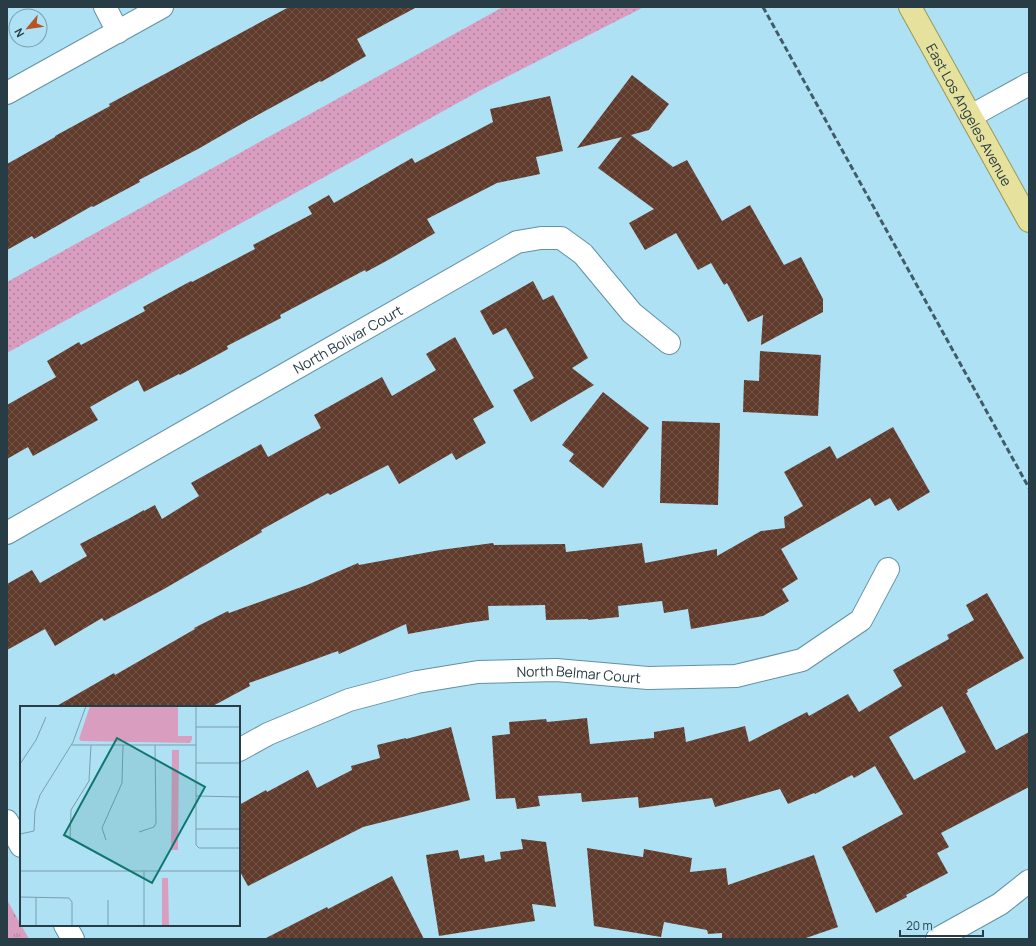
<svg xmlns="http://www.w3.org/2000/svg" width="1036" height="946" viewBox="0 0 1036 946" font-family="Manrope,sans-serif">
  <style>
    .grass { fill: url(#grass-dots) }
    .park { fill: url(#park-tufts) }
    .building { fill: url(#building-cross-hatch); fill-rule: evenodd }
    .lines { fill: none; stroke-linecap: round; stroke-linejoin: round }
    .minor-casing { stroke: #6191a3; stroke-width: 24 }
    .major-casing { stroke: #999a53; stroke-width: 24 }
    .minor { stroke: #fff; stroke-width: 22 }
    .major { stroke: #e6e19d; stroke-width: 22 }
    .rail { stroke: #425c67; stroke-width: 3; stroke-dasharray: 6 3; stroke-linecap: butt }
    .labels { text-anchor: middle; dominant-baseline: central; stroke-width: 4; stroke-linejoin: round; paint-order: stroke }
    .street-label { font-size: 14px; fill: #273c44; stroke: #afe1f5 }
    .inset-road { fill: none; stroke: #799fae; stroke-width: 1 }
    .view { fill: #0f766e; fill-opacity: 0.15; stroke: #0f766e; stroke-width: 2 }
    .inset-edge { fill: none; stroke: #273c44; stroke-width: 2 }
  </style>
  <defs>
    <pattern id="grass-dots" width="8" height="8" patternUnits="userSpaceOnUse"><rect width="8" height="8" fill="#d99ebf"/><path d="M2 2h.1M6 6h.1" fill="none" stroke="#b0829d" stroke-width="1.8" stroke-linecap="round"/></pattern>
    <pattern id="park-tufts" width="24" height="20" patternUnits="userSpaceOnUse"><rect width="24" height="20" fill="#d99ebf"/><path d="M3 7l-1-3M5 7V3M7 7l1-3M15 17l-1-3M17 17v-4M19 17l1-3" fill="none" stroke="#b0829d"/></pattern>
    <pattern id="building-cross-hatch" width="8" height="8" patternUnits="userSpaceOnUse"><rect width="8" height="8" fill="#603b2b"/><path d="M0 0l8 8M0 8l8-8" fill="none" stroke="#73564a"/></pattern>
  </defs>
  <rect width="100%" height="100%" fill="#afe1f5"/>
  <polygon class="grass" points="503,7 644,7 483,89 7,353 7,282"/>
  <polygon class="park" points="7,900 29,939 7,939"/>
  <g class="building">
    <polygon points="289,7 417,7 357,39 366,56 321,82 320,81 245,122 198,149 139,180 140,182 93,207 92,206 34,239 32,236 7,250 7,164 55,137 55,136 110,106 109,104"/>
    <polygon points="632,75 669,104 649,130 631,135 673,167 687,160 722,221 750,205 784,265 801,257 823,299 823,312 761,345 763,315 748,322 727,283 724,285 711,263 698,270 676,233 645,250 629,223 654,209 598,168 622,137 577,148"/>
    <polygon points="550,96 563,151 536,157 540,174 497,183 427,219 435,233 390,259 366,272 365,270 280,315 281,318 227,346 228,349 180,375 179,374 144,392 138,380 90,407 98,420 33,456 28,447 7,459 7,405 56,377 47,361 79,342 81,345 145,311 143,307 191,281 192,282 255,249 253,245 312,214 308,207 329,195 334,203 412,158 415,163 493,122 490,109"/>
    <polygon points="533,281 543,300 553,295 588,358 572,368 594,385 531,422 513,390 534,378 506,328 493,335 480,311"/>
    <polygon points="455,337 494,407 473,419 486,443 456,460 452,453 399,484 388,465 330,495 328,493 261,530 262,532 164,589 104,621 102,618 55,646 45,629 7,650 7,584 32,570 40,583 87,556 80,544 130,518 144,510 144,511 155,505 162,519 199,496 191,483 261,444 268,457 321,428 314,415 382,377 392,396 436,370 426,354"/>
    <polygon points="760,351 821,355 818,416 743,412 744,380 759,381"/>
    <polygon points="603,392 649,428 603,488 569,461 574,454 562,445"/>
    <polygon points="662,421 720,423 718,505 660,503"/>
    <polygon points="893,427 930,492 898,511 890,498 875,506 870,498 781,549 798,579 782,589 789,601 763,616 691,629 688,609 664,613 662,601 618,606 619,617 588,620 588,619 546,620 545,605 488,606 489,620 467,623 408,634 406,624 339,654 338,651 249,683 250,686 211,707 55,707 114,673 115,675 195,629 194,628 228,611 229,613 307,585 358,563 359,565 440,550 493,543 494,545 565,544 566,552 642,543 645,563 717,549 717,556 761,531 785,528 784,517 803,506 784,472 830,446 837,459"/>
    <path d="M 987,593 L 1024,658 L 967,690 L 968,692 L 966,693 L 996,750 L 1029,732 L 1029,787 L 941,833 L 949,847 L 937,853 L 948,873 L 906,895 L 907,897 L 876,913 L 842,847 L 903,814 L 875,766 L 854,778 L 852,775 L 815,794 L 814,793 L 788,804 L 780,789 L 715,807 L 712,798 L 639,808 L 638,797 L 582,802 L 581,793 L 538,796 L 540,806 L 517,809 L 515,798 L 496,799 L 492,736 L 510,734 L 509,722 L 546,719 L 547,722 L 587,718 L 590,744 L 654,738 L 654,732 L 684,727 L 686,742 L 745,726 L 749,742 L 807,712 L 809,716 L 848,694 L 859,712 L 902,686 L 893,670 L 949,639 L 947,635 L 974,620 L 966,605 ZM 942,706 L 966,752 L 914,780 L 889,737 Z"/>
    <polygon points="451,727 470,800 363,827 248,886 239,870 239,805 266,790 267,792 308,770 317,788 352,770 351,766 380,758 377,745 406,738 406,739"/>
    <polygon points="521,839 546,842 556,907 532,904 535,921 502,926 439,936 426,855 458,850 460,859 484,855 485,862 501,859 500,852 523,849"/>
    <polygon points="587,848 643,857 644,849 692,858 690,872 726,868 728,885 814,855 838,927 803,939 722,939 722,933 708,934 707,930 664,922 661,937 594,926"/>
    <polygon points="392,876 424,939 264,939 327,907 328,909"/>
  </g>
  <g class="lines">
    <g class="minor-casing">
      <g id="minor">
        <polyline points="105,7 118,32"/>
        <polyline points="7,93 162,7"/>
        <polyline points="971,116 1029,84"/>
        <path id="s1" d="M 7,533 L 517,242 L 541,238 L 561,238 L 583,254 L 632,313 L 669,343"/>
        <path id="s2" d="M 239,750 L 268,734 L 349,700 L 417,682 L 478,672 L 556,670 L 648,678 L 736,676 L 802,660 L 861,620 L 888,569"/>
        <polyline points="7,821 21,846"/>
        <polyline points="65,925 73,939"/>
        <polyline points="937,939 1000,904 1029,881"/>
      </g>
    </g>
    <g class="major-casing">
      <g id="major">
        <path id="s3" d="M 910,7 L 1029,221"/>
      </g>
    </g>
    <use href="#minor" class="minor"/>
    <use href="#major" class="major"/>
    <polyline class="rail" points="763,7 1029,488"/>
  </g>
  <g class="labels">
    <g class="street-label">
      <text stroke="none"><textPath href="#s3" startOffset="123">East Los Angeles Avenue</textPath></text>
      <text stroke="none"><textPath href="#s1" startOffset="392">North Bolivar Court</textPath></text>
      <text stroke="none"><textPath href="#s2" startOffset="354">North Belmar Court</textPath></text>
    </g>
  </g>
  <g transform="translate(20 706)">
    <rect width="220" height="220" fill="#afe1f5"/>
    <path d="M 152,44 L 159,44 L 158,144 L 151,144 ZM 142,172 L 148,172 L 149,220 L 142,220 Z" fill="#d99ebf"/>
    <path d="M 70,0 L 158,0 L 158,30 L 172,30 L 172,33 L 170,37 L 61,35 L 59,33 Z" fill="#d99ebf"/>
    <path class="inset-road" d="M 176,0 L 176,139 L 179,142 L 220,142M 176,21 L 220,21M 52,39 L 176,39M 176,57 L 219,57M 0,58 L 16,34 L 26,11M 176,90 L 220,91M 176,123 L 219,123M 119,126 L 134,121 L 136,117 L 135,39M 0,128 L 14,125 L 15,105 L 20,89 L 53,36 L 66,0M 50,134 L 51,104 L 69,75 L 71,39M 86,134 L 82,122 L 102,77 L 103,39M 0,165 L 220,165M 0,191 L 49,192 L 52,196 L 52,220M 16,191 L 16,220M 88,194 L 88,220M 124,220 L 124,165"/>
    <path class="view" d="M 97,32 L 185,81 L 132,177 L 44,129 Z"/>
    <rect width="220" height="220" class="inset-edge"/>
  </g>
  <rect width="1036" height="946" fill="none" stroke="#273c44" stroke-width="16"/>
  <g transform="translate(28 28) rotate(241)"><circle r="19" fill="#afe1f5" stroke="#799fae"/>
  <path d="M0-3L7 15L0 10L-7 15Z" fill="#b85420"/>
  <text y="-6" font-size="11" font-weight="bold" text-anchor="middle" fill="#273c44">N</text>
  </g>
  <path d="M900 930v6h83v-6" fill="none" stroke="#273c44" stroke-width="2"/>
  <text x="906" y="930" font-size="12" fill="#273c44" stroke="#afe1f5" stroke-width="3" paint-order="stroke">20 m</text>
</svg>
